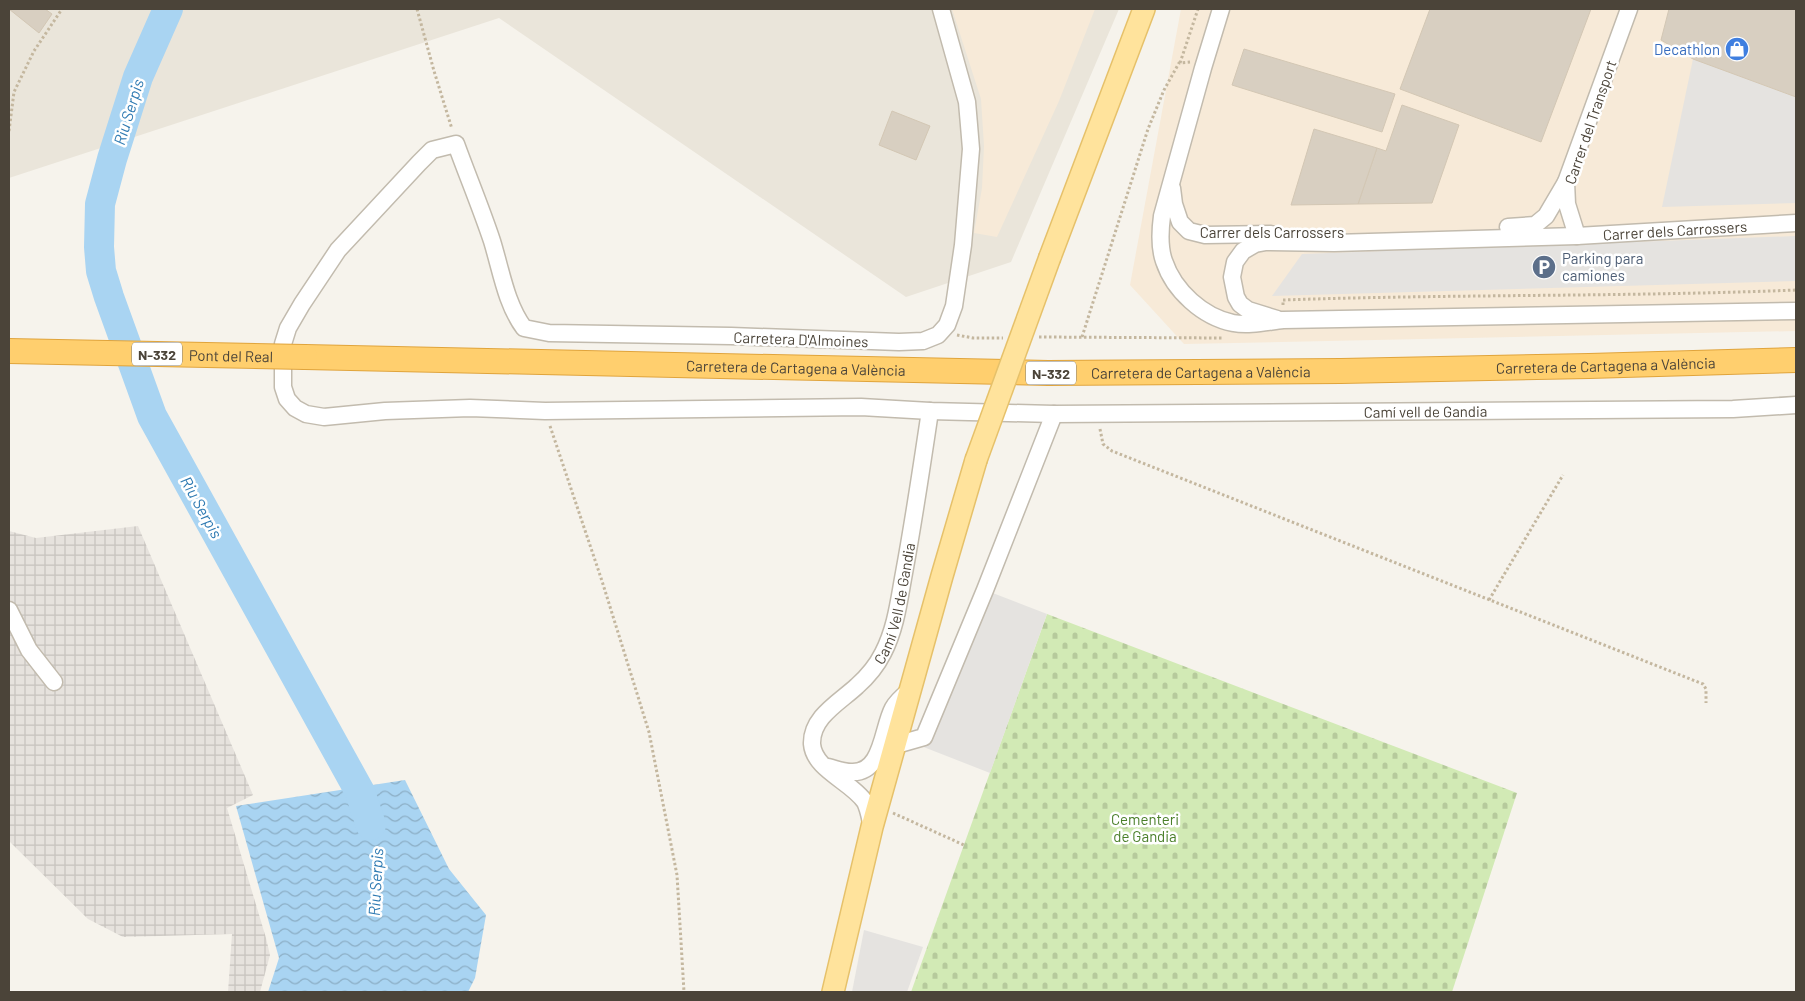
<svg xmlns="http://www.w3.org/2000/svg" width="1805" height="1001" viewBox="0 0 1805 1001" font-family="Barlow,sans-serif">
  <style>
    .residential { fill: #eae5da }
    .commercial { fill: #f7ead8 }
    .industrial { fill: url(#industrial-grid) }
    .cemetery { fill: url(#cemetery-stones) }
    .parking { fill: #e5e3e0 }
    .water { fill: url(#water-waves) }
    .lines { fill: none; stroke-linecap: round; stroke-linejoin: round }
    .river { stroke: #a9d4f2; stroke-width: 30 }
    .building { fill: #d8cfc1; stroke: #d3c7b4 }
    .minor-casing { stroke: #c2bbae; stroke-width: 19 }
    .major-casing { stroke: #e6c16a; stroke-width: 24 }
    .highway-casing { stroke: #e0a43c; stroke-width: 26 }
    .path { stroke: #c4b79f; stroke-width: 3; stroke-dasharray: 2.5 2.5; stroke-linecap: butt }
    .minor { stroke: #fff; stroke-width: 16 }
    .major { stroke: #ffe39c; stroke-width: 21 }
    .highway { stroke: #ffcf6e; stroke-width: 24 }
    .major-bridge-casing { stroke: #e6c16a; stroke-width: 24; stroke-linecap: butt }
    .highway-bridge-casing { stroke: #e0a43c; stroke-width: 26; stroke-linecap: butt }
    .major-bridge { stroke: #ffe39c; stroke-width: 21 }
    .highway-bridge { stroke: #ffcf6e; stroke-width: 24 }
    .labels { text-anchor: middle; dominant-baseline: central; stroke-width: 5; stroke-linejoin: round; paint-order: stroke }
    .shield { fill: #fff; stroke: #817c74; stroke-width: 1 }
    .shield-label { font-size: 14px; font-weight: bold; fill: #4b4439 }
    .shop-label { font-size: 15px; fill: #366cbe; stroke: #fff; text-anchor: end }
    .street-label { font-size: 15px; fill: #4b4439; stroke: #fff }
    .service-label { font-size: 15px; fill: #4e5e75; stroke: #fff; text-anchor: start }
    .park-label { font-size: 15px; fill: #4a7f2a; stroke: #fff }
    .water-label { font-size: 16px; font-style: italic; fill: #2e7ab2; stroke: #fff }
  </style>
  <defs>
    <pattern id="industrial-grid" width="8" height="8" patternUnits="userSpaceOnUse" patternTransform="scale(1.25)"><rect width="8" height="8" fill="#e6e2dd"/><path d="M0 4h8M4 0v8" fill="none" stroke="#c7c3be"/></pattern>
    <pattern id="cemetery-stones" width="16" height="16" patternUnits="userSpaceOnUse" patternTransform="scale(1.25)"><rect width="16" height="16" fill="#d2eab5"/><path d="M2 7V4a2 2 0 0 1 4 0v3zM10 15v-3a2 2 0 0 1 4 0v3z" fill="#b6ca9c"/></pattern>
    <pattern id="water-waves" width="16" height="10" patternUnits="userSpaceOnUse" patternTransform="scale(1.25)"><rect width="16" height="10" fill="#a9d4f2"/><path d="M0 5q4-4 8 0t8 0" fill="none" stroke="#8caec5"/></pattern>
  </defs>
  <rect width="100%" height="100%" fill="#f6f3ec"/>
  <polygon class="residential" points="9,9 1119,9 1011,262 906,297 499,18 9,178"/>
  <g class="commercial">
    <polygon points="952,9 1095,9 1059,101 997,237 974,233 982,188 984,146 981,99"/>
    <polygon points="1181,9 1796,9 1796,331 1184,344 1130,285"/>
  </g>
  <polygon class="industrial" points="138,526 253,795 227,808 266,938 270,955 260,992 228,992 232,934 123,937 88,919 9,841 9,531 36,538"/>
  <polygon class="cemetery" points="1047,614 1517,793 1452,992 911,992"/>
  <g class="parking">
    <polygon points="1693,59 1796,97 1796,203 1662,207"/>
    <polygon points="1796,236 1796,281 1272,296 1302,254"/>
    <polygon points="985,590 1047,614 990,773 921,746"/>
    <polygon points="864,930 923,947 907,992 852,992"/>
  </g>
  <polygon class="water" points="405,780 449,869 486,915 475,978 468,992 268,992 279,958 236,806"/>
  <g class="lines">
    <polyline class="river" points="168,9 138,77 112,159 100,204 99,247 101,271 109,297 152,416 360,792 371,825"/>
  </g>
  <g class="building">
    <polygon points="9,9 45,9 52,14 39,33"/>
    <polygon points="1430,9 1591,9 1541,142 1400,89"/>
    <polygon points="1669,9 1796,9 1796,97 1693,59 1661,40"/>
    <polygon points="1244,49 1395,94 1382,132 1232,85"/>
    <polygon points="1402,105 1459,125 1432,203 1358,204 1377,148 1386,151"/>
    <polygon points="892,111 930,126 916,160 879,145"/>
    <polygon points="1314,129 1377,148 1358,204 1291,205"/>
  </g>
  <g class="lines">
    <g class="minor-casing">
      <g id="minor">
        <path id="s1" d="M 941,9 L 967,102 L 969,125 L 971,149 L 963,245 L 954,306 L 947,325 L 938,335 L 923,341 L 899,342 L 731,336 L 549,333 L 524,328 C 506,304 501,270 492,241 C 481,208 468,177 456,144 L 432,150 L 419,163 L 338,250 L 302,304 L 288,328 L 283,344 L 283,387 L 287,399 L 295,408 L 306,414 L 324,417 L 385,411 L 470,408 L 545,411 L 861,407 L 930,411 L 1054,414 L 1733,409 L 1796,405"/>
        <path d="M 1221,9 L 1203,68 L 1162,216 C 1160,231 1159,247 1164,261 C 1174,291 1203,317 1233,323 C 1249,326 1266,322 1283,320 L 1796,311"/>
        <polyline points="1172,188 1174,204 1180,222 1189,231 1205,235 1271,234"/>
        <polyline points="1508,227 1535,225 1546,216 1566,182"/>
        <polyline points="1577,236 1567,204 1566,182 1629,9"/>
        <path id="s2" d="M 1277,319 L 1248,310 L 1240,304 L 1236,297 L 1232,277 L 1235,262 L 1243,251 L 1255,244 L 1266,242 L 1334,243 L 1577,236 L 1796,223"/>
        <polyline points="9,610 29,650 54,682"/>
        <polyline points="896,745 924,737 985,590 1054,414"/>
        <path d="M 828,767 C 836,769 843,772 851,772 C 883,774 882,728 893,708 C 897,701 903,696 909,691"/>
        <path id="s3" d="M 872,827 C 870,819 869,810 865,802 C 852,782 814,770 812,744 C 811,717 840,702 857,686 C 866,678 877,665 883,653 C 896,628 899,600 904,573 C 914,519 922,465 930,411"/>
      </g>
    </g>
    <g class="major-casing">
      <g id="major">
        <polyline points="1050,257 1144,9"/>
        <polyline points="833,992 872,827 942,576 976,460"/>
      </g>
    </g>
    <g class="highway-casing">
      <g id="highway">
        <path id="s4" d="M 305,357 L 1048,373 L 1341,371 L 1589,366 L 1796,360"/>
      </g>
    </g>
    <g class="path">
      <polyline points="417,9 434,71 452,129"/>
      <polyline points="1180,63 1198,9"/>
      <polyline points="9,131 14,92 34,51 62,9"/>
      <path d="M 1283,305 L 1283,300 C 1454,294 1625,297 1796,290"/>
      <polyline points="957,335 973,338 1003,338"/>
      <polyline points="1039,337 1223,338"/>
      <polyline points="1082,337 1148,129 1164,90 1179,63 1190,62"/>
      <polyline points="550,426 602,581 649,732 677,875 684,992"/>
      <polyline points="1100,429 1103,444 1112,451 1703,684 1706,689 1706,703"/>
      <polyline points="1489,600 1563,475"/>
      <polyline points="893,813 964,845"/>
    </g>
    <use href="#minor" class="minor"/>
    <use href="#major" class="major"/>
    <use href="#highway" class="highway"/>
    <g class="major-bridge-casing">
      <polyline id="major-bridge" points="976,460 1050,257"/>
    </g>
    <g class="highway-bridge-casing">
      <g id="highway-bridge">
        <path id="s5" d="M 9,351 L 305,357"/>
      </g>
    </g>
    <use href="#major-bridge" class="major-bridge"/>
    <use href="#highway-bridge" class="highway-bridge"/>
  </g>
  <defs>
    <g id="shop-disc" transform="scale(1.25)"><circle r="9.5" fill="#3f7fe0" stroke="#fff"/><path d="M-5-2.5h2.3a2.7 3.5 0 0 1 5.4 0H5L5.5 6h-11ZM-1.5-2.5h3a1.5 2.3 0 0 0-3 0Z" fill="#fff"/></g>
    <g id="parking-disc" transform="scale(1.25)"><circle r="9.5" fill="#5c6f8a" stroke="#fff"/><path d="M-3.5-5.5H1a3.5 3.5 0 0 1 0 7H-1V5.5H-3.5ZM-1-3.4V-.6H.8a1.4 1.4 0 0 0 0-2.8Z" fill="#fff"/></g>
  </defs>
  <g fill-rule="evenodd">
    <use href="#shop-disc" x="1737" y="49"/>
    <use href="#parking-disc" x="1544" y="267"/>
  </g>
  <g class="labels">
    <g class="shield">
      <rect x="132" y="342.5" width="50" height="23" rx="4"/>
      <rect x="1026" y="361.5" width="50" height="23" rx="4"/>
    </g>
    <g class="shield-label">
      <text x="157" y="354">N-332</text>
      <text x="1051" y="373">N-332</text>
    </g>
    <g class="shop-label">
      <text x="1720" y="49">Decathlon</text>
    </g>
    <g class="street-label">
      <text transform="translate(1590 122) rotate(-71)">Carrer del Transport</text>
      <text stroke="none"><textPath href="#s2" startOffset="532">Carrer dels Carrossers</textPath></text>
      <text x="1272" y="232">Carrer dels Carrossers</text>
      <text transform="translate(801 339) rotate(2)">Carretera D'Almoines</text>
      <text stroke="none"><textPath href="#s5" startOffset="222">Pont del Real</textPath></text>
      <text stroke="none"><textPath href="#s4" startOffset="1301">Carretera de Cartagena a València</textPath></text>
      <text stroke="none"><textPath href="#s4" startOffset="491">Carretera de Cartagena a València</textPath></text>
      <text stroke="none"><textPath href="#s4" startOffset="896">Carretera de Cartagena a València</textPath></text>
      <text stroke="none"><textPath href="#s1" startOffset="2420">Camí vell de Gandia</textPath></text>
      <text stroke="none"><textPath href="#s3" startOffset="276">Camí Vell de Gandia</textPath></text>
    </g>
    <g class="service-label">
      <text x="1562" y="258">Parking para<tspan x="1562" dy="17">camiones</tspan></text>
    </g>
    <g class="park-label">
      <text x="1145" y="819">Cementeri<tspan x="1145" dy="17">de Gandia</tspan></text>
    </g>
    <g class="water-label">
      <text transform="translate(128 112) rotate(-73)">Riu Serpis</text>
      <text transform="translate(202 507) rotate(61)">Riu Serpis</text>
      <text transform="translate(375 882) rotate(-87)">Riu Serpis</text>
    </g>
  </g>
  <rect width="1805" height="1001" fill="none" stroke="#4b4439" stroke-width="20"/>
</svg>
